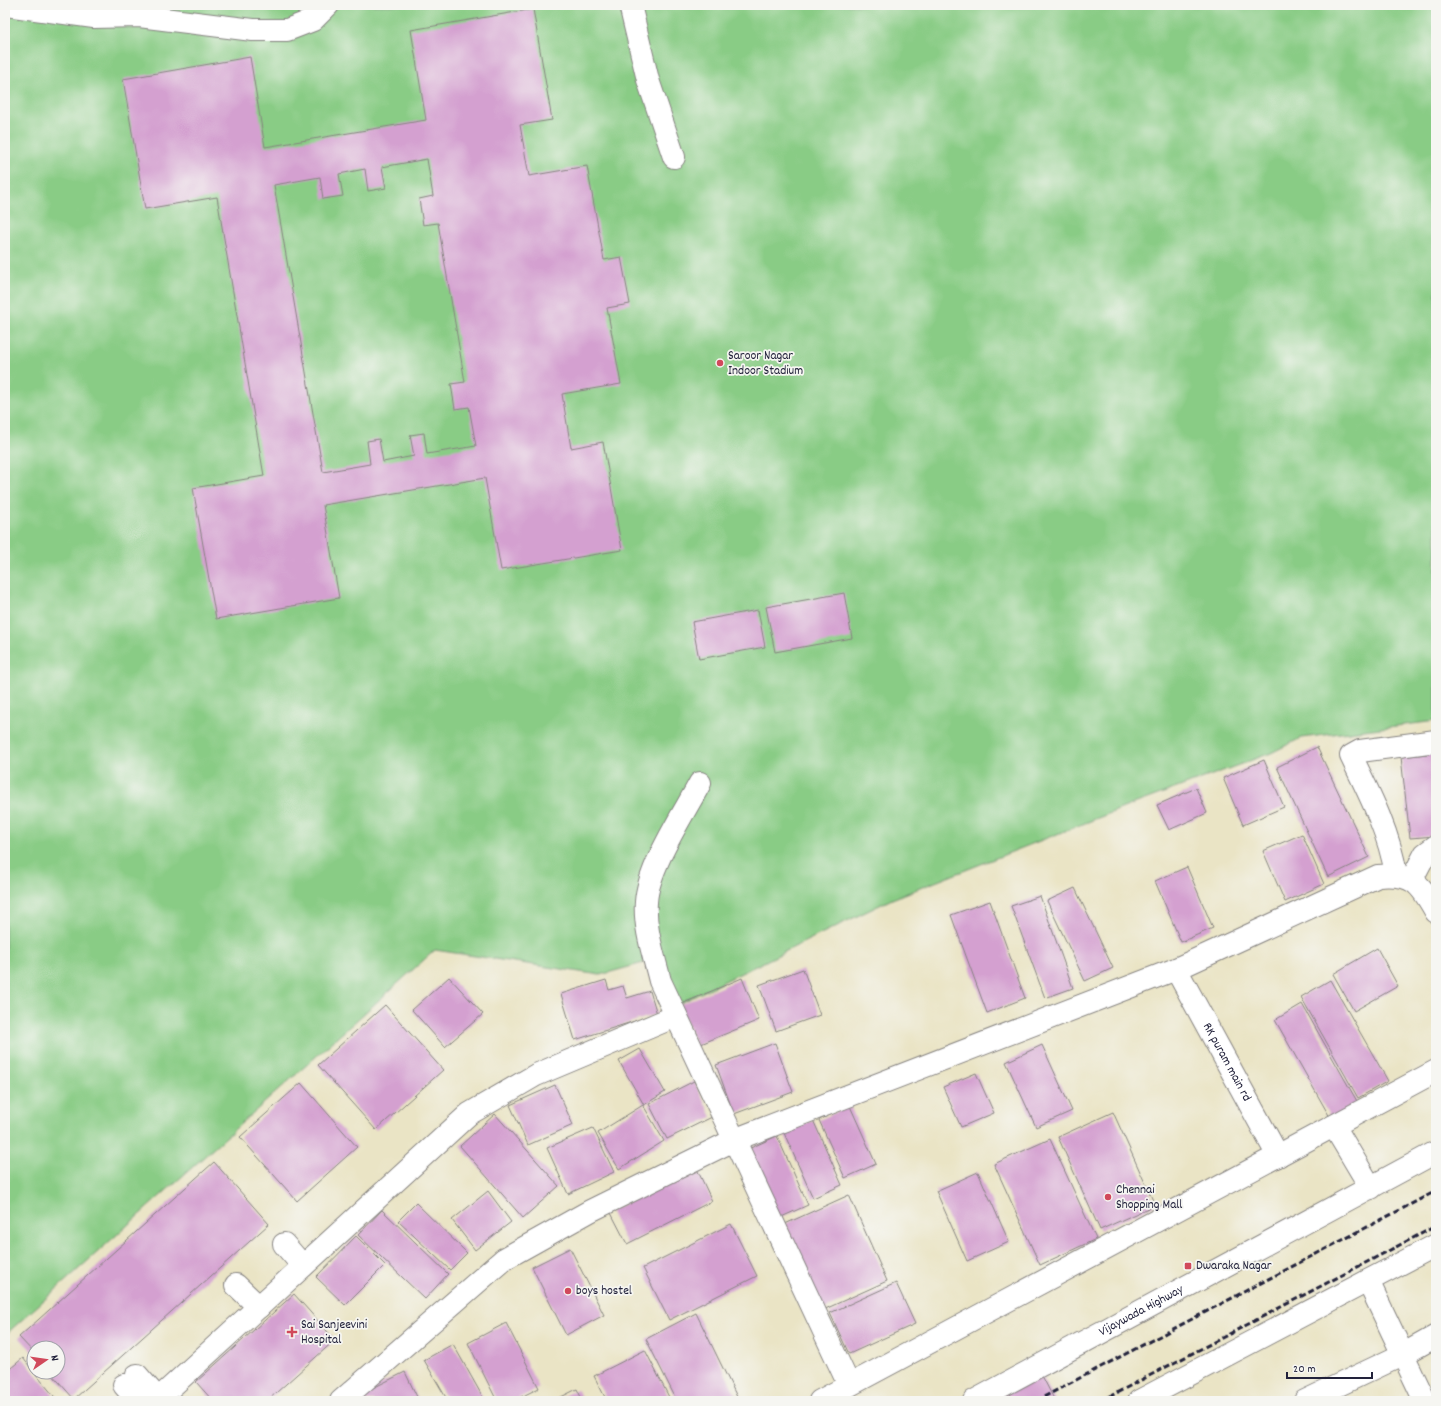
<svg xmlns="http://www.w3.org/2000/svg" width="1441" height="1406" viewBox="0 0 1441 1406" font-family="Dekko,sans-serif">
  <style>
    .green { fill: #89cc85; stroke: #567760 }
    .building { fill: #d4a0d0; fill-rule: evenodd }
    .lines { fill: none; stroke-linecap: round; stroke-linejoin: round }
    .minor-casing { stroke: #868380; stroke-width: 24 }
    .highway-casing { stroke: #868380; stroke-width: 24 }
    .minor { stroke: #fff; stroke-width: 22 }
    .highway { stroke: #fff; stroke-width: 22 }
    .rail { stroke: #22223b; stroke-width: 3; stroke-dasharray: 6 3; stroke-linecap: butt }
    .poi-dot { fill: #d1495b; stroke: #f6f6f2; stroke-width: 1.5 }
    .labels { text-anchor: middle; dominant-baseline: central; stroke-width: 3.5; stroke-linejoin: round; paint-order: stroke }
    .poi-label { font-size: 13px; fill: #22223b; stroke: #f6f6f2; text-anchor: start }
    .street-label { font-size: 13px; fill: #22223b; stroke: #f6f6f2 }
  </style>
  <rect width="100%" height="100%" fill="#f6f6f2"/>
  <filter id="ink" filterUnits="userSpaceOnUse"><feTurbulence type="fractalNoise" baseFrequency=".025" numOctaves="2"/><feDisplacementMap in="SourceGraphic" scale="8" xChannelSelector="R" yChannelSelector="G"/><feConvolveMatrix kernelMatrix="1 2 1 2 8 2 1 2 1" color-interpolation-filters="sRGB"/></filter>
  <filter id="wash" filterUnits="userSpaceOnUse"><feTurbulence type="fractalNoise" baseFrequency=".012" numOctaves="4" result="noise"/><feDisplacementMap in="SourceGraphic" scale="16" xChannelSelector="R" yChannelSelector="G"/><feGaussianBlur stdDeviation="0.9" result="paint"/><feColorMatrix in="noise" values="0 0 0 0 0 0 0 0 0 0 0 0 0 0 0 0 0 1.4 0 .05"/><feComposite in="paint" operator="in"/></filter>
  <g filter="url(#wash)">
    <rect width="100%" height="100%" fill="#eae4c5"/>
    <polygon class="green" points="5,5 1436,5 1436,721 1301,738 1271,753 1131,805 892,899 666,1010 647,962 600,975 435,950 5,1335"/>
    <g id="blocks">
      <g class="building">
        <path d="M 533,9 L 552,120 L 520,125 L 529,176 L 587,166 L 604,260 L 621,257 L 630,304 L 607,308 L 621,384 L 562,394 L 571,448 L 603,442 L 622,550 L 501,570 L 485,478 L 323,505 L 339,598 L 216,619 L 193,488 L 264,476 L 217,197 L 145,209 L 123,79 L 250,57 L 265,147 L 426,120 L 411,30 ZM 427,159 L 433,196 L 419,199 L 423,225 L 438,223 L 465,382 L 451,384 L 455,409 L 469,407 L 476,446 L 427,454 L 424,433 L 410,435 L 414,456 L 383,462 L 379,439 L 367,441 L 370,464 L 323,472 L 274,185 L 320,177 L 323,199 L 343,196 L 339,174 L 365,169 L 368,191 L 386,188 L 382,167 Z"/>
        <polygon points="844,593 852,638 775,652 766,607"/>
        <polygon points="758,610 765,647 699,659 692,622"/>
        <polygon points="1317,747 1369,857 1328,877 1277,767"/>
        <polygon points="1436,753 1436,836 1410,838 1401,757"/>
        <polygon points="1264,760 1284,807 1243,825 1223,778"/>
        <polygon points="1196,788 1207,813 1169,830 1157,805"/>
        <polygon points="1302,834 1324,884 1285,902 1263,851"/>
        <polygon points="1187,867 1213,928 1181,942 1155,881"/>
        <polygon points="1075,888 1113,968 1085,981 1047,901"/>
        <polygon points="1040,896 1073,988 1045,998 1011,906"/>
        <polygon points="990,901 1025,998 987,1013 951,915"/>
        <polygon points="1377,948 1398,986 1354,1011 1333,974"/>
        <polygon points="803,969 820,1015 776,1031 759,985"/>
        <polygon points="449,977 483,1014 445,1047 412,1010"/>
        <polygon points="742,978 759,1020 696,1046 679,1005"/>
        <polygon points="606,980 609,990 623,986 627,998 650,991 657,1014 575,1040 561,994"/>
        <polygon points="1330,980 1388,1081 1358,1098 1301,997"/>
        <polygon points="1302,1004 1358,1103 1331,1119 1275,1020"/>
        <polygon points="385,1005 443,1070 376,1130 318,1065"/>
        <polygon points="775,1043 793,1092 734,1114 716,1065"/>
        <polygon points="1042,1045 1072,1111 1036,1127 1006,1062"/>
        <polygon points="640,1049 665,1092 644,1105 619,1061"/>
        <polygon points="976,1073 994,1113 961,1127 943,1087"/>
        <polygon points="694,1081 712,1117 667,1139 649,1104"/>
        <polygon points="301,1083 357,1147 297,1201 240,1137"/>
        <polygon points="555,1085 573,1125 528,1145 510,1105"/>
        <polygon points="643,1105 664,1141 619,1169 598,1133"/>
        <polygon points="850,1106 876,1164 845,1178 819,1120"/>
        <polygon points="1113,1112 1155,1205 1100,1230 1058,1137"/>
        <polygon points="495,1114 559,1186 523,1218 460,1146"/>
        <polygon points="813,1120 842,1185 813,1198 784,1133"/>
        <polygon points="593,1128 614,1172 568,1194 547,1148"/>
        <polygon points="777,1136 808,1205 777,1219 746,1150"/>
        <polygon points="1050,1139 1096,1239 1040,1265 994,1164"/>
        <polygon points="214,1162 269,1224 74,1399 50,1372 58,1372 58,1348 34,1348 34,1353 19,1337"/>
        <polygon points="696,1167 712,1201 627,1244 610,1211"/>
        <polygon points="978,1172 1009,1242 967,1261 936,1191"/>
        <polygon points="488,1191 511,1222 475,1250 452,1220"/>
        <polygon points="849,1195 887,1281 823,1310 785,1224"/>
        <polygon points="416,1203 467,1253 450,1270 398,1221"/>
        <polygon points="382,1210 448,1274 425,1299 358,1235"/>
        <polygon points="731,1224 757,1276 669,1320 643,1268"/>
        <polygon points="356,1236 385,1265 345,1305 316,1277"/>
        <polygon points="570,1248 604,1315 566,1335 532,1267"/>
        <polygon points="896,1283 915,1324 849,1354 830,1313"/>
        <polygon points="294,1294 335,1340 267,1401 213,1401 196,1382"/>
        <polygon points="696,1313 739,1401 677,1401 646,1339"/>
        <polygon points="506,1323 539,1388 513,1401 497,1401 468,1343"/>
        <polygon points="453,1344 485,1401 448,1401 424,1360"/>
        <polygon points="645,1350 671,1401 607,1401 594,1376"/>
        <polygon points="23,1358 34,1372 58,1401 5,1401 5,1373"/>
        <polygon points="1036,1364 1055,1401 964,1401"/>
        <polygon points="405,1372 419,1401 364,1401 361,1394"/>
        <polygon points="577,1389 583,1401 553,1401"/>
      </g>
    </g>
  </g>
  <g filter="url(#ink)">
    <use href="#blocks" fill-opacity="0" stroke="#868380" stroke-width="1"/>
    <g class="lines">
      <g class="minor-casing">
        <g id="minor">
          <polyline points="6,5 94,17 139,16 253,30 287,30 313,20 328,5"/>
          <polyline points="630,5 648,80 674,157"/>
          <path d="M 700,783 C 683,815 648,867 646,902 C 644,928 654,956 660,981 L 849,1385"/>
          <path d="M 1396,874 C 1389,832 1370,795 1351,756 L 1360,751 L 1436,741"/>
          <polyline points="1412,879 1425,854 1436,846"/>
          <path id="s1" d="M 1176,969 L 1278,1156"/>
          <polyline points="284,1244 303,1266"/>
          <polyline points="1368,1281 1425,1401"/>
          <polyline points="236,1285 259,1307"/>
          <polyline points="137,1375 158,1399"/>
          <polyline points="124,1385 138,1401"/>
          <polyline points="156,1401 469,1114 536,1075 676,1016"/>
          <path d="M 341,1401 L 504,1259 L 590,1211 L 734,1140 L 1176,969 L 1378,876 C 1413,873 1420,883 1436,912"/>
          <polyline points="820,1401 1436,1071"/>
          <polyline points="1305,1401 1404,1354 1436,1336"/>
        </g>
      </g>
      <g class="highway-casing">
        <g id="highway">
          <polyline points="1334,1126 1371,1188"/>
          <path id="s2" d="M 974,1401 L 1436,1152"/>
          <polyline points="1139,1401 1436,1245"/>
        </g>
      </g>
      <use href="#minor" class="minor"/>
      <use href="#highway" class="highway"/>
      <g class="rail">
        <polyline points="1036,1401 1436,1191"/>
        <polyline points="1101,1401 1436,1226"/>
      </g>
    </g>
  </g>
  <g class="poi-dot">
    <circle cx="720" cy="363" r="4"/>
    <circle cx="1108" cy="1197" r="4"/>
    <rect x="1184" y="1262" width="8" height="8" rx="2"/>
    <circle cx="568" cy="1291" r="4"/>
    <path d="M290 1326h4v4h4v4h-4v4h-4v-4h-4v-4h4z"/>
  </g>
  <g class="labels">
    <g class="poi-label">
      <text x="728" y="356">Saroor Nagar<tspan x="728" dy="15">Indoor Stadium</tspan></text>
      <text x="1116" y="1190">Chennai<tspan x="1116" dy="15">Shopping Mall</tspan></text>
      <text x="1196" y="1266">Dwaraka Nagar</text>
      <text x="576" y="1291">boys hostel</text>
      <text x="301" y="1325">Sai Sanjeevini<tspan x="301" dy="15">Hospital</tspan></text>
    </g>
    <g class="street-label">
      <text stroke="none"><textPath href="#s1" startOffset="106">RK puram main rd</textPath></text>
      <text stroke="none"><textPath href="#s2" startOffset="190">Vijaywada Highway</textPath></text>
    </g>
  </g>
  <rect width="1441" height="1406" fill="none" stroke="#f6f6f2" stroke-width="20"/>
  <g transform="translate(46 1360) rotate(77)"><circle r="19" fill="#f6f6f2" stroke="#a1a1a9"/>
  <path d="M0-3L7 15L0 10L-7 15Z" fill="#d1495b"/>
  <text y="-6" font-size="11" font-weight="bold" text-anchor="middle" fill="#22223b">N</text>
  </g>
  <path d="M1287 1372v6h85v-6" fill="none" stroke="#22223b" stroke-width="2"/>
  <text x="1293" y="1372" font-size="12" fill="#22223b" stroke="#f6f6f2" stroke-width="3" paint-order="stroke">20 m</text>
</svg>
